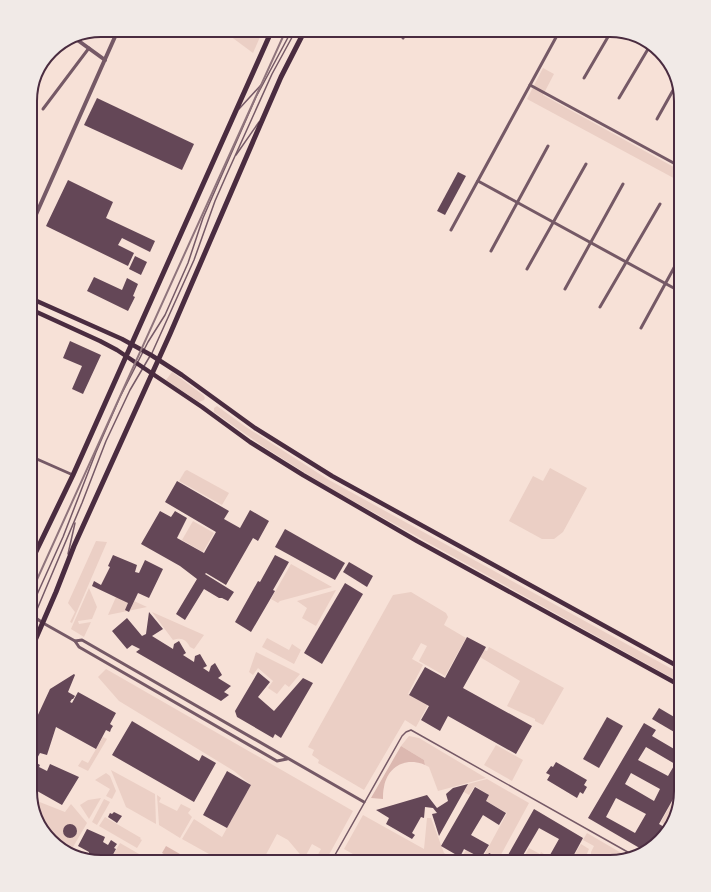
<svg xmlns="http://www.w3.org/2000/svg" width="711" height="892" viewBox="0 0 711 892" font-family="'IBM Plex Sans',sans-serif">
  <style>
    .green { fill: #ebcfc5 }
    .water { fill: #dcb8b0 }
    .building { fill: #644757; fill-rule: evenodd }
    .lines { fill: none; stroke-linecap: round; stroke-linejoin: round }
    .service { stroke: #755966; stroke-width: 1.5 }
    .minor { stroke: #755966; stroke-width: 3 }
    .tertiary { stroke: #755966; stroke-width: 4 }
    .secondary { stroke: #4a2c40; stroke-width: 4.5 }
    .primary { stroke: #4a2c40; stroke-width: 5 }
    .rail { stroke: #8f747c; stroke-width: 2 }
    .rim { fill: none; stroke: #4a2c40; stroke-width: 2 }
  </style>
  <rect width="100%" height="100%" fill="#f7e1d7"/>
  <g class="green">
    <polygon points="222,30 263,30 253,53"/>
    <polygon points="543,68 554,74 543,95 681,171 681,182 527,99"/>
    <polygon points="172,372 203,395 205,398 204,400 199,402 166,380"/>
    <polygon points="217,406 246,427 329,480 681,674 681,683 326,486 264,447 214,412 214,408"/>
    <polygon points="550,468 587,488 563,532 554,539 542,539 509,521 533,476 543,481"/>
    <polygon points="187,470 229,493 222,505 179,481 185,471"/>
    <polygon points="193,521 214,533 203,552 182,540"/>
    <polygon points="96,541 107,542 72,623 70,622 75,612 68,603"/>
    <polygon points="291,564 332,587 280,601 278,603 271,599"/>
    <polygon points="89,588 97,607 92,619 78,621 79,624 91,622 84,637 71,629"/>
    <polygon points="336,590 316,626 302,618 307,608 297,601"/>
    <polygon points="411,592 446,613 448,617 444,625 466,638 445,676 419,661 427,646 421,643 412,659 423,665 408,694 428,705 416,727 405,720 364,790 318,763 319,760 312,755 314,750 308,747 393,595"/>
    <polygon points="116,597 133,604 134,601 147,607 108,615"/>
    <path d="M 152,612 L 204,635 L 194,649 L 190,647 C 186,639 181,637 173,640 Z"/>
    <polygon points="267,638 289,650 292,644 301,650 294,664 262,647"/>
    <polygon points="489,647 564,688 543,725 535,721 535,719 507,706 520,681 480,657 484,650 487,651"/>
    <polygon points="256,652 300,674 289,687 285,684 277,694 268,688 273,681 258,668 253,675 249,672"/>
    <polygon points="106,669 353,811 325,862 318,862 315,860 321,849 312,844 304,859 288,840 277,834 262,862 217,862 218,859 182,839 194,819 222,837 251,785 234,771 119,701 98,677"/>
    <polygon points="409,736 419,738 486,778 438,791 429,767 425,765 424,760 401,746"/>
    <polygon points="103,737 107,739 88,771 78,766 82,760 88,763"/>
    <polygon points="496,745 523,760 512,781 484,765"/>
    <polygon points="111,770 155,794 156,824 126,807"/>
    <polygon points="106,773 110,776 116,791 112,799 106,796 110,789 95,780"/>
    <polygon points="487,779 529,803 497,862 367,862 344,849 363,815 424,849 427,818 431,818 444,853 459,862 466,850 482,859 507,813 486,801 489,795 475,786 469,795 464,792 468,784"/>
    <polygon points="681,786 681,792 672,826 669,829 661,822"/>
    <polygon points="157,795 161,798 159,802 177,811 181,804 191,809 188,813 192,817 180,838 159,825"/>
    <polygon points="101,798 89,819 80,805 88,800"/>
    <polygon points="32,799 65,812 71,804 87,823 69,854 66,853 50,838 52,833 41,826"/>
    <polygon points="104,799 110,802 97,825 92,822"/>
    <polygon points="105,817 141,838 140,839 142,840 137,848 99,826"/>
    <polygon points="587,833 623,854 622,859 611,862 570,862 581,844 589,849 586,856 591,859 591,852 594,846 583,840"/>
    <polygon points="120,843 146,858 143,862 100,862 94,860 96,855 109,862"/>
    <polygon points="529,848 540,854 541,852 547,856 544,862 521,862"/>
  </g>
  <g class="water">
    <path d="M 401,746 L 424,760 L 425,765 C 406,757 388,766 384,787 C 383,791 383,795 383,799 L 371,798 Z"/>
    <polygon points="166,846 194,862 178,862 162,853"/>
  </g>
  <g class="building">
    <polygon points="97,98 194,144 182,170 84,125"/>
    <polygon points="458,172 466,176 445,215 437,211"/>
    <polygon points="68,180 113,202 106,218 155,241 150,252 122,238 118,245 134,253 128,266 46,226"/>
    <polygon points="135,256 147,262 141,275 129,269"/>
    <polygon points="94,277 122,290 127,278 138,284 133,296 135,297 128,311 87,291"/>
    <polygon points="70,341 101,355 83,394 72,389 82,366 63,358"/>
    <polygon points="177,481 229,511 224,519 240,528 250,510 269,521 258,541 253,538 226,585 206,573 205,574 234,592 228,601 222,598 219,598 204,589 185,620 176,614 197,579 180,566 141,544 160,511 171,517 175,511 187,518 177,538 204,553 216,532 165,502"/>
    <polygon points="285,529 345,563 335,580 275,547"/>
    <polygon points="113,555 137,565 135,572 139,573 145,560 163,569 149,598 138,593 129,612 125,610 128,603 92,586 94,581 101,585 110,567 108,566"/>
    <polygon points="275,555 289,562 273,590 275,591 251,632 235,622 258,581 260,582"/>
    <polygon points="349,562 373,576 367,587 343,572"/>
    <polygon points="345,583 363,594 322,664 304,653"/>
    <polygon points="149,612 163,629 152,636 173,649 174,644 179,641 186,653 183,655 194,662 195,656 200,654 207,666 203,668 209,672 211,666 215,663 222,675 218,678 231,686 224,692 229,695 221,701 136,652 140,649 132,645 127,649 112,631 127,618 142,636 146,634"/>
    <polygon points="467,637 486,647 463,688 532,726 516,754 448,716 440,731 421,720 429,706 409,695 425,667 445,678"/>
    <polygon points="258,672 270,682 258,697 274,711 303,678 313,683 281,738 275,734 273,738 237,717 235,711"/>
    <polygon points="74,674 75,675 68,692 75,696 73,699 72,699 70,702 72,703 78,692 116,713 110,724 113,726 111,729 110,732 106,730 96,749 56,727 47,755 40,753 35,762 40,765 39,767 47,771 50,764 79,777 62,805 30,787 30,732 50,689"/>
    <polygon points="659,708 681,721 681,736 652,719"/>
    <polygon points="607,717 623,726 599,768 583,759"/>
    <polygon points="132,721 199,761 202,755 216,763 194,802 112,755"/>
    <path d="M 644,723 L 656,730 L 652,736 L 681,753 L 681,785 L 659,824 L 666,828 L 660,839 L 654,845 L 649,842 L 643,850 L 588,818 ZM 646,747 L 675,764 L 668,776 L 638,760 ZM 631,773 L 660,789 L 654,801 L 625,784 ZM 616,798 L 646,814 L 635,833 L 606,817 Z"/>
    <polygon points="556,762 587,780 584,785 587,787 583,794 580,792 577,798 547,780 550,775 546,773 551,766 553,767"/>
    <polygon points="227,771 251,785 227,828 203,815"/>
    <polygon points="468,784 439,836 432,814 437,813 433,808 425,807 424,818 421,817 412,833 415,835 412,839 386,824 389,818 376,810 427,795 437,808 448,801 446,794 453,788"/>
    <polygon points="475,787 489,795 486,801 506,813 499,825 483,815 471,835 489,845 481,858 464,849 460,857 441,846"/>
    <polygon points="534,809 583,838 570,862 546,862 559,839 539,828 519,862 504,862"/>
    <polygon points="114,812 122,816 117,823 108,817 110,813 112,814"/>
    <circle cx="70" cy="831" r="7"/>
    <polygon points="87,829 105,837 103,842 108,845 111,840 117,844 114,848 116,849 109,862 96,855 94,860 83,857 85,854 89,856 89,852 78,846"/>
    <polygon points="489,853 499,858 497,862 488,862 485,860"/>
    <polygon points="282,854 295,862 277,862"/>
    <polygon points="351,854 365,862 337,862 340,857 347,860"/>
    <polygon points="166,855 168,856 168,855 181,862 162,862"/>
  </g>
  <g class="lines">
    <g class="service">
      <polyline points="239,109 261,85"/>
      <polyline points="236,155 259,122"/>
      <polyline points="152,353 194,260 215,201 226,176 272,74 296,30"/>
      <polyline points="68,554 75,523"/>
      <polyline points="30,610 63,537 96,452 120,397 148,342 165,315 188,263 203,218 256,97 292,30"/>
      <polyline points="30,626 82,503 106,441 130,390 150,356"/>
      <polyline points="331,862 402,736 406,732 411,730 633,855"/>
    </g>
    <g class="minor">
      <polyline points="403,38 407,30"/>
      <polyline points="584,78 612,30"/>
      <polyline points="530,85 681,167"/>
      <polyline points="619,98 651,44"/>
      <polyline points="43,109 89,48"/>
      <polyline points="657,119 676,85"/>
      <polyline points="478,181 681,292"/>
      <polyline points="451,230 560,30"/>
      <polyline points="491,251 548,146"/>
      <polyline points="527,269 586,164"/>
      <polyline points="565,289 623,184"/>
      <polyline points="600,307 660,204"/>
      <polyline points="641,328 681,255"/>
      <polyline points="681,349 681,348"/>
      <polyline points="30,456 73,475"/>
      <polyline points="30,614 43,623 75,641 79,647 277,761 287,759"/>
      <polyline points="75,641 82,640 364,802"/>
    </g>
    <g class="tertiary">
      <polyline points="76,39 105,60"/>
      <polyline points="30,228 118,30"/>
    </g>
    <g class="secondary">
      <polyline points="30,298 122,339 151,355 182,375 255,428 332,476 681,668"/>
      <polyline points="30,309 100,341 117,350 202,407 250,442 303,475 417,541 681,686"/>
    </g>
    <g class="primary">
      <polyline points="30,564 73,475 272,30"/>
      <polyline points="30,652 56,592 74,546 170,334 261,123 281,77 305,30"/>
    </g>
    <polyline class="rail" points="30,595 286,30"/>
  </g>
  <path d="M0 0H711V892H0ZM101 37H610A64 64 0 0 1 674 101V791A64 64 0 0 1 610 855H101A64 64 0 0 1 37 791V101A64 64 0 0 1 101 37Z" fill="#f1eae7" fill-rule="evenodd"/>
  <path class="rim" d="M101 37H610A64 64 0 0 1 674 101V791A64 64 0 0 1 610 855H101A64 64 0 0 1 37 791V101A64 64 0 0 1 101 37Z"/>
</svg>
